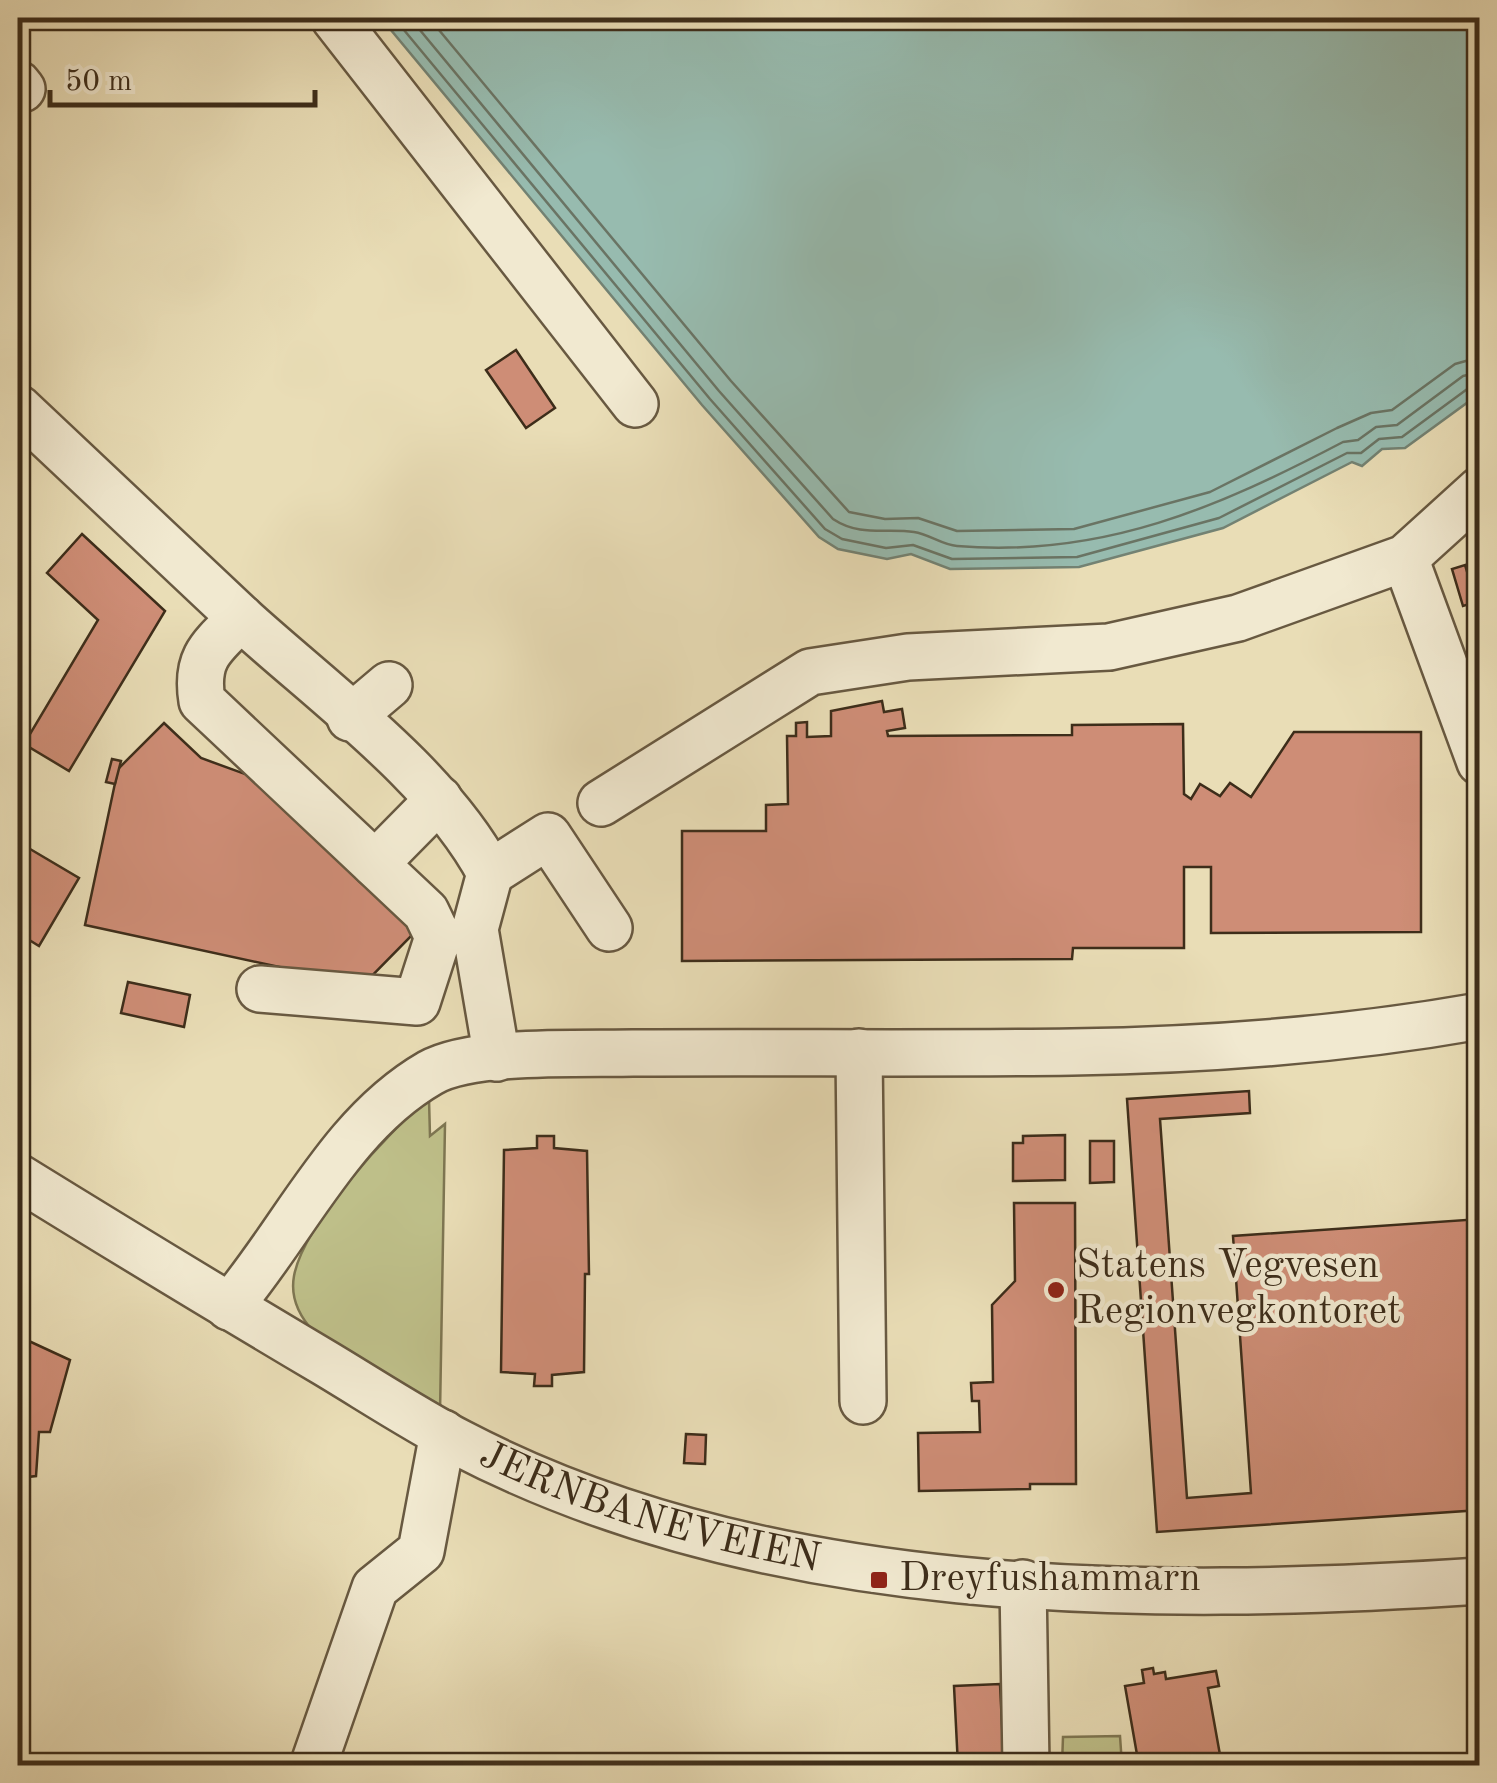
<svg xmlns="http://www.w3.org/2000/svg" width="1497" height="1783" viewBox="0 0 1497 1783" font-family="'Old Standard TT',serif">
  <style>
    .green { fill: #bebf89; stroke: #7e7652; stroke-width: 2.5 }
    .water { fill: #97bbaf; stroke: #738273; stroke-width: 2.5 }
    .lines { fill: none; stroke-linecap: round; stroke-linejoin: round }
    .shore { stroke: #6a7464; stroke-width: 2.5 }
    .building { fill: #ce8d76; stroke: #3d2d1a; stroke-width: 2.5 }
    .minor-casing { stroke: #685941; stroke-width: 50 }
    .minor { stroke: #f1e9d0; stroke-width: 45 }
    .poi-dot { fill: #8f2418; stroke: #f1e9d0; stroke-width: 4 }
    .labels { text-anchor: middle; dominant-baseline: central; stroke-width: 9; stroke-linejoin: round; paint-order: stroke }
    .poi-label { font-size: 40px; fill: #3d2d1a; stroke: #f1e9d0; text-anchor: start }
    .street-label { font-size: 40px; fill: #3d2d1a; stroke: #f1e9d0 }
  </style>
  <rect width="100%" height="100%" fill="#e9ddb6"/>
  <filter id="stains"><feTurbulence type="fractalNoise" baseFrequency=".002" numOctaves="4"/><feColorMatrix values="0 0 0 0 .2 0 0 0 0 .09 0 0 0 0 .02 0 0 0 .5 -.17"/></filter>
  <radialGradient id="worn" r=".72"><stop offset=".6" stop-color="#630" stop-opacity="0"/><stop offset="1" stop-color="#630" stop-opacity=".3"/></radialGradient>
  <g class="green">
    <path d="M 429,1099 L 430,1136 L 445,1124 L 440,1413 L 314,1332 C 299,1316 290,1298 294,1276 C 303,1226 389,1129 429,1099 Z"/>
    <polygon points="1120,1736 1122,1765 1062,1765 1063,1737"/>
  </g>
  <polygon class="water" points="381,18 1479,18 1479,394 1405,448 1382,449 1362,466 1352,462 1223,528 1079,567 950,569 911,554 887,559 838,549 819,537 702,405"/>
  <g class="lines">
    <g class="shore">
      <polyline points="394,18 710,399 825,529 842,539 886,548 913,545 952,559 1077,557 1219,518 1347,453 1361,453 1379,439 1402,437 1470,387 1480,385"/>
      <path d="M 410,18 L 719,391 L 833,519 C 860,537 886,528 914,532 C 929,534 942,545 957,546 C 1103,558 1219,507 1343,442 L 1358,440 L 1376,427 L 1397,425 L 1463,376 L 1480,372"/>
      <polyline points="429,18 731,381 849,512 885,519 918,518 957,531 1074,529 1210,492 1337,428 1371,413 1392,410 1455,364 1480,357"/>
    </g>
  </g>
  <g class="building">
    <polygon points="516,350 555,408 526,428 486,370"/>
    <polygon points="82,534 165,611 69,771 24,744 98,620 47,573"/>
    <polygon points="1465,565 1476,602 1463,606 1452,569"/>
    <polygon points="882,701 884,712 902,709 905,728 887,731 888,736 1072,735 1072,725 1183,724 1184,794 1191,799 1200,784 1220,796 1230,783 1251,797 1294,732 1421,732 1421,932 1211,933 1211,867 1184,867 1184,948 1073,948 1072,959 682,961 682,831 766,831 766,805 788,804 787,736 796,736 796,723 807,722 807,737 831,736 831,711"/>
    <polygon points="164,723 201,758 267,782 417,930 363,985 85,925 118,769"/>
    <polygon points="112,759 121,761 115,784 106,782"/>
    <polygon points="25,846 79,878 39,946 18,933 18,858"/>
    <polygon points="128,982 190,995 184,1027 121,1013"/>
    <polygon points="1249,1091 1250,1113 1160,1119 1187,1498 1251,1493 1233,1236 1480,1219 1480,1510 1157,1532 1127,1099"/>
    <polygon points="1065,1135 1065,1180 1013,1181 1013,1143 1023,1143 1023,1136"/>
    <polygon points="537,1136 554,1136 554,1148 587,1151 589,1274 585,1274 584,1372 552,1375 552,1386 534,1386 535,1374 501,1372 504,1150 537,1148"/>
    <polygon points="1090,1141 1114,1141 1114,1182 1090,1183"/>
    <polygon points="1014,1203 1075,1203 1076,1484 1030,1484 1030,1489 919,1491 918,1433 980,1432 979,1401 972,1401 971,1383 993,1382 992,1305 1015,1281"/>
    <polygon points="18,1336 70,1360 50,1432 39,1432 36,1476 18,1478"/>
    <polygon points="686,1434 706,1435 705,1464 684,1463"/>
    <polygon points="1153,1668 1154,1674 1165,1672 1166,1679 1216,1671 1219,1686 1208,1688 1222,1766 1139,1766 1125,1686 1144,1683 1142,1670"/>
    <polygon points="1000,1684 1004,1766 958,1766 954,1686"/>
    <polygon points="670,1756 671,1766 595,1766"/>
  </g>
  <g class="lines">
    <g class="minor-casing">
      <g id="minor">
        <polyline points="334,18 635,404"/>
        <polyline points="18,84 22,89"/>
        <polyline points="18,408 241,618"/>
        <polyline points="1405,558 1480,762"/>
        <polyline points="350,718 389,685"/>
        <polyline points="601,803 810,672 908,657 1109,647 1238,618 1405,558 1480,490"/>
        <polyline points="375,864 439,799"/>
        <polyline points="490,873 548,836 609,928"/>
        <path d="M 260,989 L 417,1002 L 438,937 L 426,912 L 202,701 C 195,658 211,647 241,618 C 322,692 439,776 490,873 L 475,929 L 497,1058"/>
        <polyline points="859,1052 863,1401"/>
        <path id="s1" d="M 18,1177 C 120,1240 222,1302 325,1363 C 370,1390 414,1419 460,1443 C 765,1602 1145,1603 1480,1581"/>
        <path d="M 229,1307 C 294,1231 340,1125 430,1073 C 471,1049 583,1054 633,1053 C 779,1052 926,1054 1072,1052 C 1209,1050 1344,1040 1480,1016"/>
        <polyline points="1023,1583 1026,1766"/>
        <polyline points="313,1766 375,1588 421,1551 443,1433"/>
      </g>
    </g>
    <use href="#minor" class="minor"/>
  </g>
  <g class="poi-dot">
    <circle cx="1056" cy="1290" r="10"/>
    <rect x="869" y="1570" width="20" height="20" rx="5"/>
  </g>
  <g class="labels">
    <g class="poi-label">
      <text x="1076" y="1267">Statens Vegvesen<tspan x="1076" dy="46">Regionvegkontoret</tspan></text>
      <text x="899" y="1580">Dreyfushammarn</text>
    </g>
    <g class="street-label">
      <text stroke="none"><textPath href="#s1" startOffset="718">JERNBANEVEIEN</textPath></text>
    </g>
  </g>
  <rect width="1497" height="1783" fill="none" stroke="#e9ddb6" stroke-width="60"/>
  <rect x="20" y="20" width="1457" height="1743" fill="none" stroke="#3d2d1a" stroke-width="5"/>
  <rect x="30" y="30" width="1437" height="1723" fill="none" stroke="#3d2d1a" stroke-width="2.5"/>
  <path d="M50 90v15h265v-15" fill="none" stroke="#3d2d1a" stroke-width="5"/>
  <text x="65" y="90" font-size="30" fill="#3d2d1a" stroke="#f1e9d0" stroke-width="8" paint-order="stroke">50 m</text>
  <rect width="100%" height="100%" filter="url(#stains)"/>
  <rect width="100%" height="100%" fill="url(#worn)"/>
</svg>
